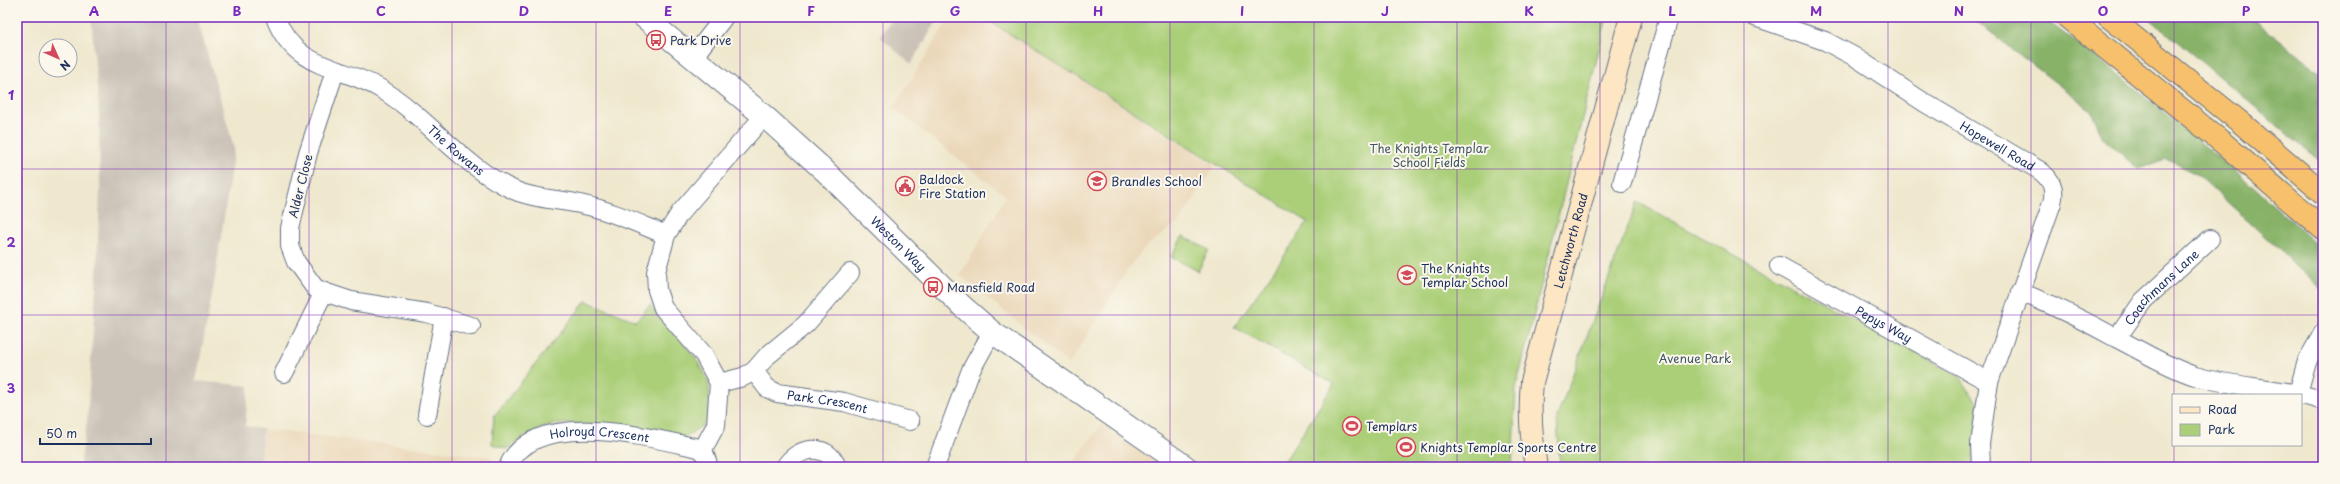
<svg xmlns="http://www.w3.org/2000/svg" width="2340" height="484" viewBox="0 0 2340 484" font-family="'Playpen Sans',sans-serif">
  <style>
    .built { fill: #ebd8ba }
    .industrial { fill: #cbc3b8 }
    .green { fill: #aacf78; stroke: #627f6b }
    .forest { fill: #87b268; stroke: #517063 }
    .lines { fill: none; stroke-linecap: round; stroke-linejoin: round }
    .minor-casing { stroke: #657085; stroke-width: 20 }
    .tertiary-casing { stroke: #657085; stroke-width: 24 }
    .secondary-casing { stroke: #657085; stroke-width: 24 }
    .motorway-casing { stroke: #657085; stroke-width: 24 }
    .minor { stroke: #fff; stroke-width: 18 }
    .tertiary { stroke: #fff; stroke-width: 22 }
    .secondary { stroke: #fce6c4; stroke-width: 22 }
    .motorway { stroke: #f7c06c; stroke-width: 22 }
    .grid { fill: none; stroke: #7b2cbf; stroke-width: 1; stroke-opacity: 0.55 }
    .labels { text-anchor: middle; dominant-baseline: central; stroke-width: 4; stroke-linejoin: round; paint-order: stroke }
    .poi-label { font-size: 12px; fill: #1b2f5e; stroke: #fbf7ec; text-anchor: start }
    .street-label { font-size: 12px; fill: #1b2f5e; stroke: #fbf7ec }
    .park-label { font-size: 12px; fill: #3f5764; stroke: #fbf7ec }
    .neatline { fill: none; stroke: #7b2cbf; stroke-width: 1.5 }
    .grid-label { font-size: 13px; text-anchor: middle; font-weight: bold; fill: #7b2cbf }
  </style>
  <rect width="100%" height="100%" fill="#fbf7ec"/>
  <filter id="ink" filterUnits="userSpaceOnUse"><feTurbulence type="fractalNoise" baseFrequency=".025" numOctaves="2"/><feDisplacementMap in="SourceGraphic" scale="8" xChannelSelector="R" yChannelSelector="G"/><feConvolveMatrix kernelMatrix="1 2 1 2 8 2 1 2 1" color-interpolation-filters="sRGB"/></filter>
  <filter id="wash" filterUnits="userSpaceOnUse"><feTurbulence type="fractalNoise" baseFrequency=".012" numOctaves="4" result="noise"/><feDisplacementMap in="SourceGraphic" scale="16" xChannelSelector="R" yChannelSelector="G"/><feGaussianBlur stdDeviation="0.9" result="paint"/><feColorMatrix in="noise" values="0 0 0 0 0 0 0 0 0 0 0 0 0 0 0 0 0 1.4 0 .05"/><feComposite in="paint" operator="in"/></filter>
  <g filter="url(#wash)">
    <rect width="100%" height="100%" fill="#efe8ce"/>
    <g class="built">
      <polygon points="950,17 1607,17 1516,388 1512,467 1334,384 1234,327 1308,222 1023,42 1215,166 1180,221 1147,246 1132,263 1069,364 958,274 961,273 1006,196 893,108"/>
      <polygon points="1102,424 1164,467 1070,467"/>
      <polygon points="263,429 491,457 490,467 259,467"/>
    </g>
    <g class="industrial">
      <polygon points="91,17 197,17 234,148 215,278 196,381 249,386 245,426 263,429 259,467 80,467 87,421 97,272 100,191 99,109"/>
      <polygon points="895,17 939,17 911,64 879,36"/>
    </g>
    <g class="green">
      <polygon points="983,17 1607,17 1516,388 1512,467 1281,467 1334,384 1234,327 1308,222"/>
      <polygon points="1637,202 1960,377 1978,404 1973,467 1560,467 1557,417"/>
      <polygon points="1183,236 1209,250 1198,271 1171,257"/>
      <path d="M 586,301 L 636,321 L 650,305 C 666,329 705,359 709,387 C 710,399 708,411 706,423 L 685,437 L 575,423 L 556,424 L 540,429 L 523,437 L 507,449 L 492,444 L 494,416 Z"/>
    </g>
    <g class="forest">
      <polygon points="1971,17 2042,17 2114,71 2242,177 2323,250 2323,290 2198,175 2166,159 2138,169 2103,138 2091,110"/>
      <polygon points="2148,17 2251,17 2323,76 2323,164"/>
    </g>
  </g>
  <g filter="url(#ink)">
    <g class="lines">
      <g class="minor-casing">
        <g id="minor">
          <path id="s1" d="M 275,17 C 295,71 341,65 381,89 C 429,118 464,169 516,191 C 537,200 561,199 584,205 C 612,211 639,224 666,235"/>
          <path id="s2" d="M 1755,17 L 1825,41 L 1855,57 L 1925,103 L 2039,170 C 2051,179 2056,188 2052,203 L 1989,382 L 1980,444 L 1981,467"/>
          <polyline points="693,57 724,17"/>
          <polyline points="335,71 308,153 290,228 290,246 296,262 315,288 324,292 351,301 427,313 471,326"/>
          <polyline points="1622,183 1669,17"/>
          <path id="s3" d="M 1779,266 L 1989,382"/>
          <path d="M 2020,292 C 2053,305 2085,321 2116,338 C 2142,351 2167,367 2195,376 C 2237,388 2282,387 2323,401"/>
          <path id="s4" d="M 2117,338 L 2143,301 L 2210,239"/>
          <polyline points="754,371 767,356 806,324 850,273"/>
          <polyline points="284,373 324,292"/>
          <path id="s5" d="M 719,383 L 743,377 L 754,371 L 767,388 L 777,393 L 844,402 L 910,421"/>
          <polyline points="2298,393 2307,361 2323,333"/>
          <polyline points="427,415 444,317"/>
          <path id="s6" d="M 508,467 C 533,405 655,439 703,449"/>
          <polyline points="709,467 703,449 716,425 719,383 704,355 663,308 657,290 656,272 666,235 680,213 764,116"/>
          <path d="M 785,467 C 797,447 827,441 837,467"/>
          <polyline points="935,467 971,370 992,332"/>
        </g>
      </g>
      <g class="tertiary-casing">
        <g id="tertiary">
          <path id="s7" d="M 644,17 L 764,116 L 824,170 L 962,306 L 992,332 L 1186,467"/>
        </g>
      </g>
      <g class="secondary-casing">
        <g id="secondary">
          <path id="s8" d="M 1536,467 C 1531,438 1529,411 1532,382 L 1631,17"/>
        </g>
      </g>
      <g class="motorway-casing">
        <g id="motorway">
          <polyline points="2067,17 2222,142 2323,229"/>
          <polyline points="2109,17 2240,122 2323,193"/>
        </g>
      </g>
      <use href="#minor" class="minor"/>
      <use href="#tertiary" class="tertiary"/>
      <use href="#secondary" class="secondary"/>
      <use href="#motorway" class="motorway"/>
    </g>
  </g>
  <path class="grid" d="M 166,17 L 166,467M 309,17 L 309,467M 452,17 L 452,467M 596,17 L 596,467M 740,17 L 740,467M 883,17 L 883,467M 1026,17 L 1026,467M 1170,17 L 1170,467M 1314,17 L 1314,467M 1457,17 L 1457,467M 1600,17 L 1600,467M 1744,17 L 1744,467M 1888,17 L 1888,467M 2031,17 L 2031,467M 2174,17 L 2174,395M 17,169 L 2323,169M 17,315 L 2323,315M 2174,445 L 2174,467"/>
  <defs>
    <g id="bus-ring" transform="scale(1)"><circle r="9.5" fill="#fbf7ec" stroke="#d1495b" stroke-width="1.5"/><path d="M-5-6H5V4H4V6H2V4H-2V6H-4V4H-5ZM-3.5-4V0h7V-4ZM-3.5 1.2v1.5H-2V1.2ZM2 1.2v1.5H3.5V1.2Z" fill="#d1495b"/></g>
    <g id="school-ring" transform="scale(1)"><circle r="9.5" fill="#fbf7ec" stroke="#d1495b" stroke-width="1.5"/><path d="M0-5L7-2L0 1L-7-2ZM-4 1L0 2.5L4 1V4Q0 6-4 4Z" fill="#d1495b"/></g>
    <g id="civic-ring" transform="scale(1)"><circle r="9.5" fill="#fbf7ec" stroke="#d1495b" stroke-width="1.5"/><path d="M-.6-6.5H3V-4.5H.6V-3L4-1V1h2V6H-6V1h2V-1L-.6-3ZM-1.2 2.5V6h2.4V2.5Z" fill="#d1495b"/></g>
    <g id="stadium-ring" transform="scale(1)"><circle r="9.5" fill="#fbf7ec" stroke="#d1495b" stroke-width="1.5"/><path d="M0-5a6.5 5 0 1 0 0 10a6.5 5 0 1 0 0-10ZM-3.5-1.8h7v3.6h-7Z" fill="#d1495b"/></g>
  </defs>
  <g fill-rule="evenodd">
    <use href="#bus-ring" x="656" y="40"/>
    <use href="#school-ring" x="1097" y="181"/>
    <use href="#civic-ring" x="905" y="186"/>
    <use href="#school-ring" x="1407" y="275"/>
    <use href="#bus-ring" x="933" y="287"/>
    <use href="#stadium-ring" x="1352" y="426"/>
    <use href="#stadium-ring" x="1406" y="447"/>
  </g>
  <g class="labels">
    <g class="poi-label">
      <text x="670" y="40">Park Drive</text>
      <text x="919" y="179">Baldock<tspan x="919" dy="14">Fire Station</tspan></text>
      <text x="1111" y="181">Brandles School</text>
      <text x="1421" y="268">The Knights<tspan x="1421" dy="14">Templar School</tspan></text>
      <text x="947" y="287">Mansfield Road</text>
      <text x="1366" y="426">Templars</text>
      <text x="1420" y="447">Knights Templar Sports Centre</text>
    </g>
    <g class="street-label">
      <text stroke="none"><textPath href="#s2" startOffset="276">Hopewell Road</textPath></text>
      <text stroke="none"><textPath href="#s1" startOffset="230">The Rowans</textPath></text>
      <text transform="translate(300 186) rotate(-76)">Alder Close</text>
      <text stroke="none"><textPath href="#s8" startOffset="232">Letchworth Road</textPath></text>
      <text stroke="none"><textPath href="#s7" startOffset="341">Weston Way</textPath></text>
      <text stroke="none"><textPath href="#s4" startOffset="68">Coachmans Lane</textPath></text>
      <text stroke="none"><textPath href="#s3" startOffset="120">Pepys Way</textPath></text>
      <text stroke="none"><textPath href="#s5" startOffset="121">Park Crescent</textPath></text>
      <text stroke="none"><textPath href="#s6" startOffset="105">Holroyd Crescent</textPath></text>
    </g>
    <g class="park-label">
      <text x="1429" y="148">The Knights Templar<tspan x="1429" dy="14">School Fields</tspan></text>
      <text x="1695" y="358">Avenue Park</text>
    </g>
  </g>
  <rect width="2340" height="484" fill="none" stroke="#fbf7ec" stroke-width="44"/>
  <rect x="2172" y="394" width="130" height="52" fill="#fbf7ec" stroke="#a1a7b3"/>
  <rect x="2180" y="407" width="20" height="6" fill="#fce6c4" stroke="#a1a7b3"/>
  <text x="2208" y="414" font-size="12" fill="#1b2f5e">Road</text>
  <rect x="2180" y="424" width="20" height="12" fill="#aacf78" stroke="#a1a7b3"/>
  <text x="2208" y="434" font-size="12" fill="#1b2f5e">Park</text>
  <g transform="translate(58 58) rotate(135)"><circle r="19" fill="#fbf7ec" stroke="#a1a7b3"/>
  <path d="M0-3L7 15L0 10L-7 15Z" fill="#d1495b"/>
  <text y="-6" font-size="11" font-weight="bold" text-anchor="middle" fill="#1b2f5e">N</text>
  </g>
  <path d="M40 438v6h111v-6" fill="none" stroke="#1b2f5e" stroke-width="2"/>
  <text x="46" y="438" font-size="12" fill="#1b2f5e" stroke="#fbf7ec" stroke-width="3" paint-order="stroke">50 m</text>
  <rect x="22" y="22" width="2296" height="440" class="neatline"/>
  <g class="grid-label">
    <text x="94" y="16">A</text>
    <text x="237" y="16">B</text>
    <text x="381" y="16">C</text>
    <text x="524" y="16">D</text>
    <text x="668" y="16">E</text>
    <text x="811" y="16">F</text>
    <text x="955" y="16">G</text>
    <text x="1098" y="16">H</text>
    <text x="1242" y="16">I</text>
    <text x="1385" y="16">J</text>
    <text x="1529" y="16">K</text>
    <text x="1672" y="16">L</text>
    <text x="1816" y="16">M</text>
    <text x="1959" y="16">N</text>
    <text x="2103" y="16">O</text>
    <text x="2246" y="16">P</text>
    <text x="11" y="100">1</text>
    <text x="11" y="247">2</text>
    <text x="11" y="393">3</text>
  </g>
</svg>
